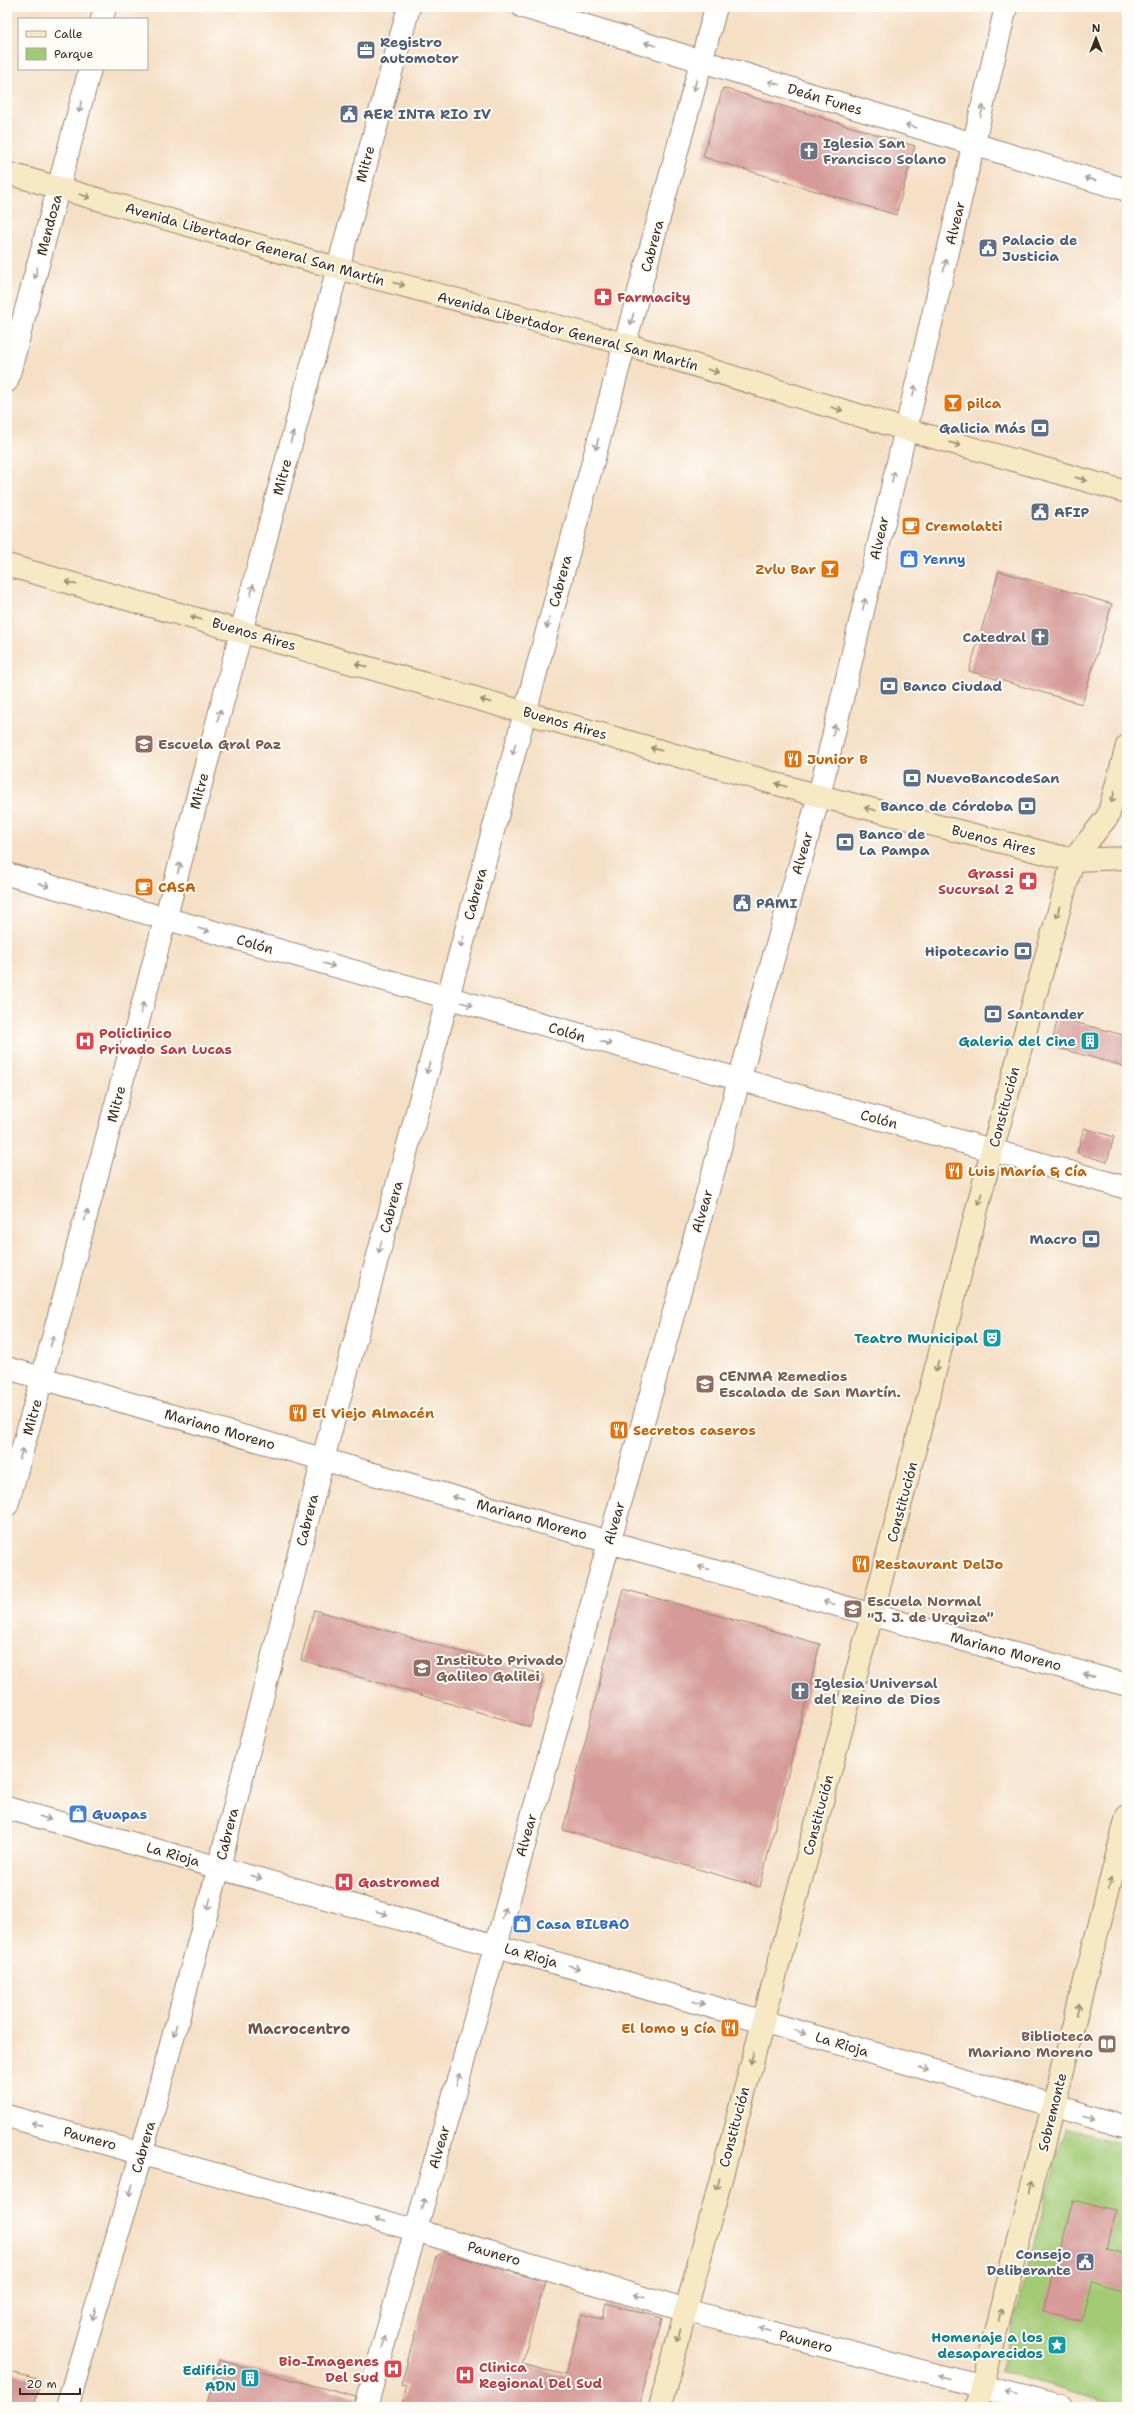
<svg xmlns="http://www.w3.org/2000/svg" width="1134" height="2414" viewBox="0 0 1134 2414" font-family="'Shantell Sans',sans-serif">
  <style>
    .green { fill: #a2ca75; stroke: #6e7a4a }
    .building { fill: #d69b98 }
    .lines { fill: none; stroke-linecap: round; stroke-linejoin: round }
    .minor-casing { stroke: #988472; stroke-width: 24 }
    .secondary-casing { stroke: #988472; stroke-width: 24 }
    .minor { stroke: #fff; stroke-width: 22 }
    .secondary { stroke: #f6e9c3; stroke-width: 22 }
    .oneway { stroke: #a79f9a }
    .oneway2 { stroke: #988a70 }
    .labels { text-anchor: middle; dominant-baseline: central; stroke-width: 4; stroke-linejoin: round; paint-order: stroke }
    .service-label { font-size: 14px; font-weight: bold; fill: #4e5e75; stroke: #fdfcf7; text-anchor: start }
    .street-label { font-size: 14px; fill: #3b2a1e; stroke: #fdfcf7 }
    .worship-label { font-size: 14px; font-weight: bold; fill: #5b616d; stroke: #fdfcf7; text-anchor: start }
    .health-label { font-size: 14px; font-weight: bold; fill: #be3a42; stroke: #fdfcf7; text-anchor: start }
    .food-label { font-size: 14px; font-weight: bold; fill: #c56008; stroke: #fdfcf7; text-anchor: start }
    .shop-label { font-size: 14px; font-weight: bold; fill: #366cbe; stroke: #fdfcf7; text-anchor: start }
    .education-label { font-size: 14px; font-weight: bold; fill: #785e54; stroke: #fdfcf7; text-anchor: start }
    .culture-label { font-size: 14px; font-weight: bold; fill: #0d838f; stroke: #fdfcf7; text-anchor: end }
    .neighbourhood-label { font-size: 15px; font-weight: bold; fill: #715249; stroke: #fdfcf7 }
  </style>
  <rect width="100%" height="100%" fill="#fdfcf7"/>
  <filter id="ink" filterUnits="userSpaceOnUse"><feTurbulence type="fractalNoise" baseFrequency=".025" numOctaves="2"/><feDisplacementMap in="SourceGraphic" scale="8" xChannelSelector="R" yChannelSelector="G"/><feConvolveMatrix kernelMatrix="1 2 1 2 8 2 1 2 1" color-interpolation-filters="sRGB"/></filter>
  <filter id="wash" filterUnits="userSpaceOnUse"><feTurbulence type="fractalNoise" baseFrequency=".012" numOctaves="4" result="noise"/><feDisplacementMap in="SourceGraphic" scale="16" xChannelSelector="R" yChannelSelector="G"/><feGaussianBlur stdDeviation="0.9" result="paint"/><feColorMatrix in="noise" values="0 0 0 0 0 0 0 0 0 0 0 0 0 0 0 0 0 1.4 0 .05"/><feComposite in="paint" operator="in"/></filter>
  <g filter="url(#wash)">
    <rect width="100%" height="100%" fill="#f5dfc5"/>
    <polygon class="green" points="1065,2128 1127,2145 1127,2407 1000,2371"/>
    <g id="blocks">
      <g class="building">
        <polygon points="723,88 915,146 896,215 703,157"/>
        <polygon points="999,571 1112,604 1082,704 969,671"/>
        <polygon points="1058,1018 1127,1036 1127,1067 1051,1046"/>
        <polygon points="1084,1128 1114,1137 1107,1162 1077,1153"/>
        <polygon points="623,1589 820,1644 760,1887 563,1830"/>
        <polygon points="314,1610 544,1675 530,1727 301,1660"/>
        <polygon points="1073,2200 1116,2211 1106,2249 1127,2255 1127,2292 1092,2282 1082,2321 1044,2311"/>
        <polygon points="443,2252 545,2282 522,2364 565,2375 582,2314 602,2319 606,2303 662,2318 639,2407 401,2407 407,2386 401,2385 436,2257"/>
        <polygon points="219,2360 356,2397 354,2407 206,2407"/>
        <polygon points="7,2371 41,2380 34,2404 29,2402 27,2407 7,2407"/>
      </g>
    </g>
  </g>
  <g filter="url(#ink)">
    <use href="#blocks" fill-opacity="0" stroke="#988472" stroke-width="1"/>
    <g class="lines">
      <g class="minor-casing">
        <g id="minor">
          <path d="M 523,7 C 725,67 925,131 1127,190"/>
          <polyline points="102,19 105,7"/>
          <polyline points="7,381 90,69"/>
          <polyline points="7,874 1127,1188"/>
          <polyline points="7,1368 609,1542 1127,1685"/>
          <path d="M 7,1505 C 146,1007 271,505 409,7"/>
          <polyline points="7,1808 762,2021 1127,2127"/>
          <polyline points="7,2116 415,2230 684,2310 1061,2407"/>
          <polyline points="67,2407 142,2152 219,1867 323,1459 716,7"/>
          <polyline points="366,2407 819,796 1006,7"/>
        </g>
      </g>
      <g class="secondary-casing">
        <g id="secondary">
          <polyline points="7,173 337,268 625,344 904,429 1127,492"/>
          <polyline points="7,565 819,796 1073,860 1127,858"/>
          <polyline points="660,2407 872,1615 992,1151 1073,860 1108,816 1127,746"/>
          <polyline points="976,2407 1127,1816"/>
        </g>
      </g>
      <use href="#minor" class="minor"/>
      <use href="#secondary" class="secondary"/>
    </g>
    <defs><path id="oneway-shaft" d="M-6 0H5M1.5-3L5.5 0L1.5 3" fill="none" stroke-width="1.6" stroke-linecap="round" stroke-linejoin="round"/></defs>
    <g class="oneway">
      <use href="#oneway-shaft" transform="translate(650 44) rotate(-164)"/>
      <use href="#oneway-shaft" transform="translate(774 83) rotate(-163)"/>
      <use href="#oneway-shaft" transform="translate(695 85) rotate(105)"/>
      <use href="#oneway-shaft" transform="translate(80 107) rotate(104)"/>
      <use href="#oneway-shaft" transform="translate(982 111) rotate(-77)"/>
      <use href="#oneway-shaft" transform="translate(911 126) rotate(-163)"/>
      <use href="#oneway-shaft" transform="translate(1090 179) rotate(-164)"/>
      <use href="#oneway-shaft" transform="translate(945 265) rotate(-76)"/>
      <use href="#oneway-shaft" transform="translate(36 273) rotate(105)"/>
      <use href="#oneway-shaft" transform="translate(632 319) rotate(105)"/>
      <use href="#oneway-shaft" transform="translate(914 391) rotate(-76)"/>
      <use href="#oneway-shaft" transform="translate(292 437) rotate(-75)"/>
      <use href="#oneway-shaft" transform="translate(597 444) rotate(105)"/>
      <use href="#oneway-shaft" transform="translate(893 477) rotate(-77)"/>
      <use href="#oneway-shaft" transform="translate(252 590) rotate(-75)"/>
      <use href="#oneway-shaft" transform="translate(864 604) rotate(-77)"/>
      <use href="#oneway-shaft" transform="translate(548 623) rotate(105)"/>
      <use href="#oneway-shaft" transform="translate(219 715) rotate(-75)"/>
      <use href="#oneway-shaft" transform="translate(834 730) rotate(-77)"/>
      <use href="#oneway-shaft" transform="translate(514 749) rotate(105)"/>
      <use href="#oneway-shaft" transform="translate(179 868) rotate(-75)"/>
      <use href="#oneway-shaft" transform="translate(44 885) rotate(16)"/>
      <use href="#oneway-shaft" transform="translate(204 930) rotate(16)"/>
      <use href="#oneway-shaft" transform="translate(462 942) rotate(105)"/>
      <use href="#oneway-shaft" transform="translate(329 965) rotate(16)"/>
      <use href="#oneway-shaft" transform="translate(467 1004) rotate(16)"/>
      <use href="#oneway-shaft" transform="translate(142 1008) rotate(-75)"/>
      <use href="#oneway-shaft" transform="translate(606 1043) rotate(16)"/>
      <use href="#oneway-shaft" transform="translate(428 1068) rotate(105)"/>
      <use href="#oneway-shaft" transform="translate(86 1215) rotate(-75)"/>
      <use href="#oneway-shaft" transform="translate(380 1247) rotate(105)"/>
      <use href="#oneway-shaft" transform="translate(52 1341) rotate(-75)"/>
      <use href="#oneway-shaft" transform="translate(21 1454) rotate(-74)"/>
      <use href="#oneway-shaft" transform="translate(458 1498) rotate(-164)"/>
      <use href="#oneway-shaft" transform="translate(704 1568) rotate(-165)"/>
      <use href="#oneway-shaft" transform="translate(829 1603) rotate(-165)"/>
      <use href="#oneway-shaft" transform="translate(1089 1675) rotate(-165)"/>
      <use href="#oneway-shaft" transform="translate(45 1818) rotate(16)"/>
      <use href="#oneway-shaft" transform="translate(256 1877) rotate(16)"/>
      <use href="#oneway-shaft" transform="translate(209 1904) rotate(105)"/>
      <use href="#oneway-shaft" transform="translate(382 1913) rotate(16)"/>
      <use href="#oneway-shaft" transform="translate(504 1913) rotate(-74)"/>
      <use href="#oneway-shaft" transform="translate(574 1967) rotate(16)"/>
      <use href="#oneway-shaft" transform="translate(699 2003) rotate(16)"/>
      <use href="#oneway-shaft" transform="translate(175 2030) rotate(105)"/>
      <use href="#oneway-shaft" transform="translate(800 2032) rotate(17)"/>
      <use href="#oneway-shaft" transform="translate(924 2069) rotate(17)"/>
      <use href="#oneway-shaft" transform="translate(458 2079) rotate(-74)"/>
      <use href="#oneway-shaft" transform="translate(1090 2117) rotate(15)"/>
      <use href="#oneway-shaft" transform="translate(37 2124) rotate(-165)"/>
      <use href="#oneway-shaft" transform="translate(131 2190) rotate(106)"/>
      <use href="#oneway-shaft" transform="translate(423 2204) rotate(-74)"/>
      <use href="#oneway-shaft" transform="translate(380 2220) rotate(-164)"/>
      <use href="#oneway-shaft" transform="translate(639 2296) rotate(-164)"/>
      <use href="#oneway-shaft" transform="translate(94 2314) rotate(106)"/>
      <use href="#oneway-shaft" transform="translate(764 2330) rotate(-166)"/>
      <use href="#oneway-shaft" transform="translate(384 2342) rotate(-74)"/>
      <use href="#oneway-shaft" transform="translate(944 2376) rotate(-166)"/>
      <use href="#oneway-shaft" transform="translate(1010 2393) rotate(-165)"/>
    </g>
    <g class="oneway2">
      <use href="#oneway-shaft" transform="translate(85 196) rotate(16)"/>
      <use href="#oneway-shaft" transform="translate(399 284) rotate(15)"/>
      <use href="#oneway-shaft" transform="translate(713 371) rotate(17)"/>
      <use href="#oneway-shaft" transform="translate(837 409) rotate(17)"/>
      <use href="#oneway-shaft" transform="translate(955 444) rotate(16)"/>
      <use href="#oneway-shaft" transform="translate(1081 479) rotate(16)"/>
      <use href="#oneway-shaft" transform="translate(71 583) rotate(-164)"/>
      <use href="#oneway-shaft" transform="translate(196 618) rotate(-164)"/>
      <use href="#oneway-shaft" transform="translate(361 665) rotate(-164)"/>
      <use href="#oneway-shaft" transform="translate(486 701) rotate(-164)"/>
      <use href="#oneway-shaft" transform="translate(656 749) rotate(-164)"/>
      <use href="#oneway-shaft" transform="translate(781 785) rotate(-164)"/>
      <use href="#oneway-shaft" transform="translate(1113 797) rotate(105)"/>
      <use href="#oneway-shaft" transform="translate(870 809) rotate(-166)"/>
      <use href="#oneway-shaft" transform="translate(1058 912) rotate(105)"/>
      <use href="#oneway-shaft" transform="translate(980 1199) rotate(105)"/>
      <use href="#oneway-shaft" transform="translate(937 1366) rotate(105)"/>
      <use href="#oneway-shaft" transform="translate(1110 1883) rotate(-76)"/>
      <use href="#oneway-shaft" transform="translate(1078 2009) rotate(-76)"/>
      <use href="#oneway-shaft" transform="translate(752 2058) rotate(105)"/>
      <use href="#oneway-shaft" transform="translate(718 2184) rotate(105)"/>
      <use href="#oneway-shaft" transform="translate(1032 2189) rotate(-76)"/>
      <use href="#oneway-shaft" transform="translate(1000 2315) rotate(-76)"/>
      <use href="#oneway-shaft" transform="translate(678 2336) rotate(104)"/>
    </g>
  </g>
  <defs>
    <g id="office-square" transform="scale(1)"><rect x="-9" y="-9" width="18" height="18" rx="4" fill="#5c6f8a" stroke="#fdfcf7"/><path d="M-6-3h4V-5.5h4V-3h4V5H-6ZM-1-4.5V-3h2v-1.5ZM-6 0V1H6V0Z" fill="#fff"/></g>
    <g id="civic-square" transform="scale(1)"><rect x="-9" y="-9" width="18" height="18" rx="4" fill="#5c6f8a" stroke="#fdfcf7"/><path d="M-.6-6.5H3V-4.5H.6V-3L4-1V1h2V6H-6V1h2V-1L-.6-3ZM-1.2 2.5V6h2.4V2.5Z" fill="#fff"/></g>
    <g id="church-square" transform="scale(1)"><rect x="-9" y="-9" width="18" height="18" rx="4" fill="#6b7280" stroke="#fdfcf7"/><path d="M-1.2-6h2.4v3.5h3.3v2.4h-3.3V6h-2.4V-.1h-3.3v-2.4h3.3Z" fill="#fff"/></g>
    <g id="pharmacy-square" transform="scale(1)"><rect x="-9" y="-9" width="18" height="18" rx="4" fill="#e0444e" stroke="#fdfcf7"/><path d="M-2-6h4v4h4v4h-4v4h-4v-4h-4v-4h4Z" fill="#fff"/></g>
    <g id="bar-square" transform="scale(1)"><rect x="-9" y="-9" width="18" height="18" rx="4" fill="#e8710a" stroke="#fdfcf7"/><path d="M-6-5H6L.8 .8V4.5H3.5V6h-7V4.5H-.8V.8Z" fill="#fff"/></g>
    <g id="bank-square" transform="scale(1)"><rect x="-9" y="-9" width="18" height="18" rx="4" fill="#5c6f8a" stroke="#fdfcf7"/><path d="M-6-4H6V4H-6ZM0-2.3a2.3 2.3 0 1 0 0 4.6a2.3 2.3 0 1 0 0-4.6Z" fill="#fff"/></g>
    <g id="cafe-square" transform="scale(1)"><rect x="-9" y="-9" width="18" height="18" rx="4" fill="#e8710a" stroke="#fdfcf7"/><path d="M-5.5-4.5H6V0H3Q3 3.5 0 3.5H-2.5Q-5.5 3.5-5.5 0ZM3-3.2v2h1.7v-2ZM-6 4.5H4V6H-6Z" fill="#fff"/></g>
    <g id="shop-square" transform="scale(1)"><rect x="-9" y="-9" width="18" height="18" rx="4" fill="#3f7fe0" stroke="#fdfcf7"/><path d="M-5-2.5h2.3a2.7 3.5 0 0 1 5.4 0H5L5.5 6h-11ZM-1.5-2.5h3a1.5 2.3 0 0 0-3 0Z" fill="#fff"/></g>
    <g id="school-square" transform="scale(1)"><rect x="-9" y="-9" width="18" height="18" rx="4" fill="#8d6e63" stroke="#fdfcf7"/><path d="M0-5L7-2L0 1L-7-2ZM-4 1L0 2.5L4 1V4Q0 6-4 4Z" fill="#fff"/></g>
    <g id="restaurant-square" transform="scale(1)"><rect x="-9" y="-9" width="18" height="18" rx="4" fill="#e8710a" stroke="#fdfcf7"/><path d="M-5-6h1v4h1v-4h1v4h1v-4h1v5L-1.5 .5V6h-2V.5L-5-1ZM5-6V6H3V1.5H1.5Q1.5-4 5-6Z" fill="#fff"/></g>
    <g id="hospital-square" transform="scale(1)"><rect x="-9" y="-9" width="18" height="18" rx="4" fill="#e0444e" stroke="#fdfcf7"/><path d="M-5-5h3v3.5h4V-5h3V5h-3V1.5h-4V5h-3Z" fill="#fff"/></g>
    <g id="building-square" transform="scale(1)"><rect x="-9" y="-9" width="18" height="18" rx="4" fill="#0f9aa8" stroke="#fdfcf7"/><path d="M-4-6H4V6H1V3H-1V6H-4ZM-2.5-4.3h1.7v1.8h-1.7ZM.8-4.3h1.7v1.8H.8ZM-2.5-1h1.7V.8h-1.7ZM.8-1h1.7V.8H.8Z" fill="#fff"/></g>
    <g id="theatre-square" transform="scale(1)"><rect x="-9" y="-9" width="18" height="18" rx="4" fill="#0f9aa8" stroke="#fdfcf7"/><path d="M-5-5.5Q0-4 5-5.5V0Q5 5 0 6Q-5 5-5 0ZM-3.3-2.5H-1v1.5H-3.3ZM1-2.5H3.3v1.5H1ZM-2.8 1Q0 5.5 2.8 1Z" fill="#fff"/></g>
    <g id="library-square" transform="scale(1)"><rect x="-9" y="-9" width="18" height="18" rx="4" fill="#8d6e63" stroke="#fdfcf7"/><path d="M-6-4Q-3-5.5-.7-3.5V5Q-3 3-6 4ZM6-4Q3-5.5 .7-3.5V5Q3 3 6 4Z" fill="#fff"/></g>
    <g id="sight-square" transform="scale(1)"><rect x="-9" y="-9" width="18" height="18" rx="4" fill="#0f9aa8" stroke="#fdfcf7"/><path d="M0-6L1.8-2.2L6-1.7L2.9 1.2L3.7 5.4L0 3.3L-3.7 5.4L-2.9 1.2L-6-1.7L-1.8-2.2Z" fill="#fff"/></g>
  </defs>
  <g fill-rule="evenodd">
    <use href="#office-square" x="366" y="50"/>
    <use href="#civic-square" x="349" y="114"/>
    <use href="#church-square" x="809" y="151"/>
    <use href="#civic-square" x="988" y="248"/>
    <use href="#pharmacy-square" x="603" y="297"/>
    <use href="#bar-square" x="953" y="403"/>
    <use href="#bank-square" x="1040" y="428"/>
    <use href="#civic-square" x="1040" y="512"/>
    <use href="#cafe-square" x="911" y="526"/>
    <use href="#shop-square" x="909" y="559"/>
    <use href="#bar-square" x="830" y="569"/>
    <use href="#church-square" x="1040" y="637"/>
    <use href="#bank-square" x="889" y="686"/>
    <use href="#school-square" x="144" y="744"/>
    <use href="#restaurant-square" x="793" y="759"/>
    <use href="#bank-square" x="912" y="778"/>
    <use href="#bank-square" x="1027" y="806"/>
    <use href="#bank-square" x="845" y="842"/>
    <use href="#pharmacy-square" x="1028" y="881"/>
    <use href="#cafe-square" x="144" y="887"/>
    <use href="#civic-square" x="742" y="903"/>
    <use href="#bank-square" x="1023" y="951"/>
    <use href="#bank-square" x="993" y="1014"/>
    <use href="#hospital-square" x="85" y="1041"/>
    <use href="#building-square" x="1090" y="1041"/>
    <use href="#restaurant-square" x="954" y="1171"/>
    <use href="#bank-square" x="1091" y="1239"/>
    <use href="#theatre-square" x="992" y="1338"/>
    <use href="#school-square" x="705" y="1384"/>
    <use href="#restaurant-square" x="298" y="1413"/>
    <use href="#restaurant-square" x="619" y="1430"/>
    <use href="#restaurant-square" x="861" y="1564"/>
    <use href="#school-square" x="853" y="1609"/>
    <use href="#school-square" x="422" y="1668"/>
    <use href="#church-square" x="800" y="1691"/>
    <use href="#shop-square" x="78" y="1814"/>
    <use href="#hospital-square" x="344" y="1882"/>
    <use href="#shop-square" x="522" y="1924"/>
    <use href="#restaurant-square" x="730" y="2028"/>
    <use href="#library-square" x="1107" y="2044"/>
    <use href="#civic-square" x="1085" y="2262"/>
    <use href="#sight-square" x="1057" y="2345"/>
    <use href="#hospital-square" x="393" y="2369"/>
    <use href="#hospital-square" x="465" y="2375"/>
    <use href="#building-square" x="250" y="2378"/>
  </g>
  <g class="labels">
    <g class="service-label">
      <text x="380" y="42">Registro<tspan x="380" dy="16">automotor</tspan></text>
      <text x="363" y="114">AER INTA RIO IV</text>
      <text x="1002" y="240">Palacio de<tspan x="1002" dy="16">Justicia</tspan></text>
      <text x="1026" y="428" text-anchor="end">Galicia Más</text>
      <text x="1054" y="512">AFIP</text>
      <text x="903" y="686">Banco Ciudad</text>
      <text x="926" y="778">NuevoBancodeSan</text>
      <text x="1013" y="806" text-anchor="end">Banco de Córdoba</text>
      <text x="859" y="834">Banco de<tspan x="859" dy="16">La Pampa</tspan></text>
      <text x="756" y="903">PAMI</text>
      <text x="1009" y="951" text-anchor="end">Hipotecario</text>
      <text x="1007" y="1014">Santander</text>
      <text x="1077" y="1239" text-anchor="end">Macro</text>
      <text x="1071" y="2254" text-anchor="end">Consejo<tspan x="1071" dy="16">Deliberante</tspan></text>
    </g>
    <g class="street-label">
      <text transform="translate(825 99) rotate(17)">Deán Funes</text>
      <text transform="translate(365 164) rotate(-75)">Mitre</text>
      <text transform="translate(955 223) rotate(-76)">Alvear</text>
      <text transform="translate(49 225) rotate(-75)">Mendoza</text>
      <text transform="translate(255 244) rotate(16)">Avenida Libertador General San Martín</text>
      <text transform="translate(652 246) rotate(-75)">Cabrera</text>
      <text transform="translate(568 331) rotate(15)">Avenida Libertador General San Martín</text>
      <text transform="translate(282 477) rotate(-75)">Mitre</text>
      <text transform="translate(879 538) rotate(-77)">Alvear</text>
      <text transform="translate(560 581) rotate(-75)">Cabrera</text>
      <text transform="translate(254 634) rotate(16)">Buenos Aires</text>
      <text transform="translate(565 723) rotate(16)">Buenos Aires</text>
      <text transform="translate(199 791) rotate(-75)">Mitre</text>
      <text transform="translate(994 840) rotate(14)">Buenos Aires</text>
      <text transform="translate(802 853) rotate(-74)">Alvear</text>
      <text transform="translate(475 894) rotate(-75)">Cabrera</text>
      <text transform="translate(255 944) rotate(16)">Colón</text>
      <text transform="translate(567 1032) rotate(16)">Colón</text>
      <text transform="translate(116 1104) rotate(-75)">Mitre</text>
      <text transform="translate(1004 1107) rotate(-75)">Constitución</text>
      <text transform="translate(879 1119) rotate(15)">Colón</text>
      <text transform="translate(391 1207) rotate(-75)">Cabrera</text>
      <text transform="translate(702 1211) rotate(-74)">Alvear</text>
      <text transform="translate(32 1417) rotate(-74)">Mitre</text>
      <text transform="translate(220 1429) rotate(16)">Mariano Moreno</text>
      <text transform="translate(902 1502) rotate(-75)">Constitución</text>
      <text transform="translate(532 1519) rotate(16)">Mariano Moreno</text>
      <text transform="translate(307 1520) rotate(-76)">Cabrera</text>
      <text transform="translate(614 1523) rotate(-74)">Alvear</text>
      <text transform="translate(1006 1651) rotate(15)">Mariano Moreno</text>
      <text transform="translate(818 1815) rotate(-75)">Constitución</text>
      <text transform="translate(227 1834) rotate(-76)">Cabrera</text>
      <text transform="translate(526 1835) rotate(-74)">Alvear</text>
      <text transform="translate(173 1854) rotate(16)">La Rioja</text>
      <text transform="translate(531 1955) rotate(16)">La Rioja</text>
      <text transform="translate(842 2044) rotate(17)">La Rioja</text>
      <text transform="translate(1052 2112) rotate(-76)">Sobremonte</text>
      <text transform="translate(734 2127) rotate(-75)">Constitución</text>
      <text transform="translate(90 2138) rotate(15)">Paunero</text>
      <text transform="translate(143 2147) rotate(-74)">Cabrera</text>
      <text transform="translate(439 2147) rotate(-74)">Alvear</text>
      <text transform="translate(494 2253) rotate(16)">Paunero</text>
      <text transform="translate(806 2341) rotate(14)">Paunero</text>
    </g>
    <g class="worship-label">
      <text x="823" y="143">Iglesia San<tspan x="823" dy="16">Francisco Solano</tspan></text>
      <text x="1026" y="637" text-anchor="end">Catedral</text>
      <text x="814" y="1683">Iglesia Universal<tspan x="814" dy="16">del Reino de Dios</tspan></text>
    </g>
    <g class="health-label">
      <text x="617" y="297">Farmacity</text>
      <text x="1014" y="873" text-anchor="end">Grassi<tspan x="1014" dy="16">Sucursal 2</tspan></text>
      <text x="99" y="1033">Policlinico<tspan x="99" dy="16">Privado San Lucas</tspan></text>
      <text x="358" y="1882">Gastromed</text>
      <text x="379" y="2361" text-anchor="end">Bio-Imagenes<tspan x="379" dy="16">Del Sud</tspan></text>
      <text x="479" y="2367">Clinica<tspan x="479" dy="16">Regional Del Sud</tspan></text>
    </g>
    <g class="food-label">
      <text x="967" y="403">pilca</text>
      <text x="925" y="526">Cremolatti</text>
      <text x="816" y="569" text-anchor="end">Zvlu Bar</text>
      <text x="807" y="759">Junior B</text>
      <text x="158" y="887">CASA</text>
      <text x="968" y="1171">Luis María &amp; Cía</text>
      <text x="312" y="1413">El Viejo Almacén</text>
      <text x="633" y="1430">Secretos caseros</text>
      <text x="875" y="1564">Restaurant DelJo</text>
      <text x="716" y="2028" text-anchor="end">El lomo y Cía</text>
    </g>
    <g class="shop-label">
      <text x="923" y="559">Yenny</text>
      <text x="92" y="1814">Guapas</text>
      <text x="536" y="1924">Casa BILBAO</text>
    </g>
    <g class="education-label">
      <text x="158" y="744">Escuela Gral Paz</text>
      <text x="719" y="1376">CENMA Remedios<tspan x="719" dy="16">Escalada de San Martín.</tspan></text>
      <text x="867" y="1601">Escuela Normal<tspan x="867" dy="16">"J. J. de Urquiza"</tspan></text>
      <text x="436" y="1660">Instituto Privado<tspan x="436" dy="16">Galileo Galilei</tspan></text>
      <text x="1093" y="2036" text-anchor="end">Biblioteca<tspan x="1093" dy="16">Mariano Moreno</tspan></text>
    </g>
    <g class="culture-label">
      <text x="1076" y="1041">Galeria del Cine</text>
      <text x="978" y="1338">Teatro Municipal</text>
      <text x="1043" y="2337">Homenaje a los<tspan x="1043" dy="16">desaparecidos</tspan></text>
      <text x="236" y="2370">Edificio<tspan x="236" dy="16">ADN</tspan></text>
    </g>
    <g class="neighbourhood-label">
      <text x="299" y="2029">Macrocentro</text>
    </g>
  </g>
  <rect width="1134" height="2414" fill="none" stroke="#fdfcf7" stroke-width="24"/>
  <rect x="18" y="18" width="130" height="52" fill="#fdfcf7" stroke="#afa8a0"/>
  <rect x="26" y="31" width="20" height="6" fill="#f6e9c3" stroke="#afa8a0"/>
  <text x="54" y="38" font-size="12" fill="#3b2a1e">Calle</text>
  <rect x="26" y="48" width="20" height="12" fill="#a2ca75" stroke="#afa8a0"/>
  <text x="54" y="58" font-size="12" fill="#3b2a1e">Parque</text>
  <g transform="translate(1096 38)" stroke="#fdfcf7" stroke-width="3" paint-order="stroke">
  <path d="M0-3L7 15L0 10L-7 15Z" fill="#3b2a1e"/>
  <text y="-6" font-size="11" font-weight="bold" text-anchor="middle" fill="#3b2a1e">N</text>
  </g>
  <path d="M20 2388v6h60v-6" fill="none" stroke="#3b2a1e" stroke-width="2"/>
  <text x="26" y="2388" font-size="12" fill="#3b2a1e" stroke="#fdfcf7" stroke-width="3" paint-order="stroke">20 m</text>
</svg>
